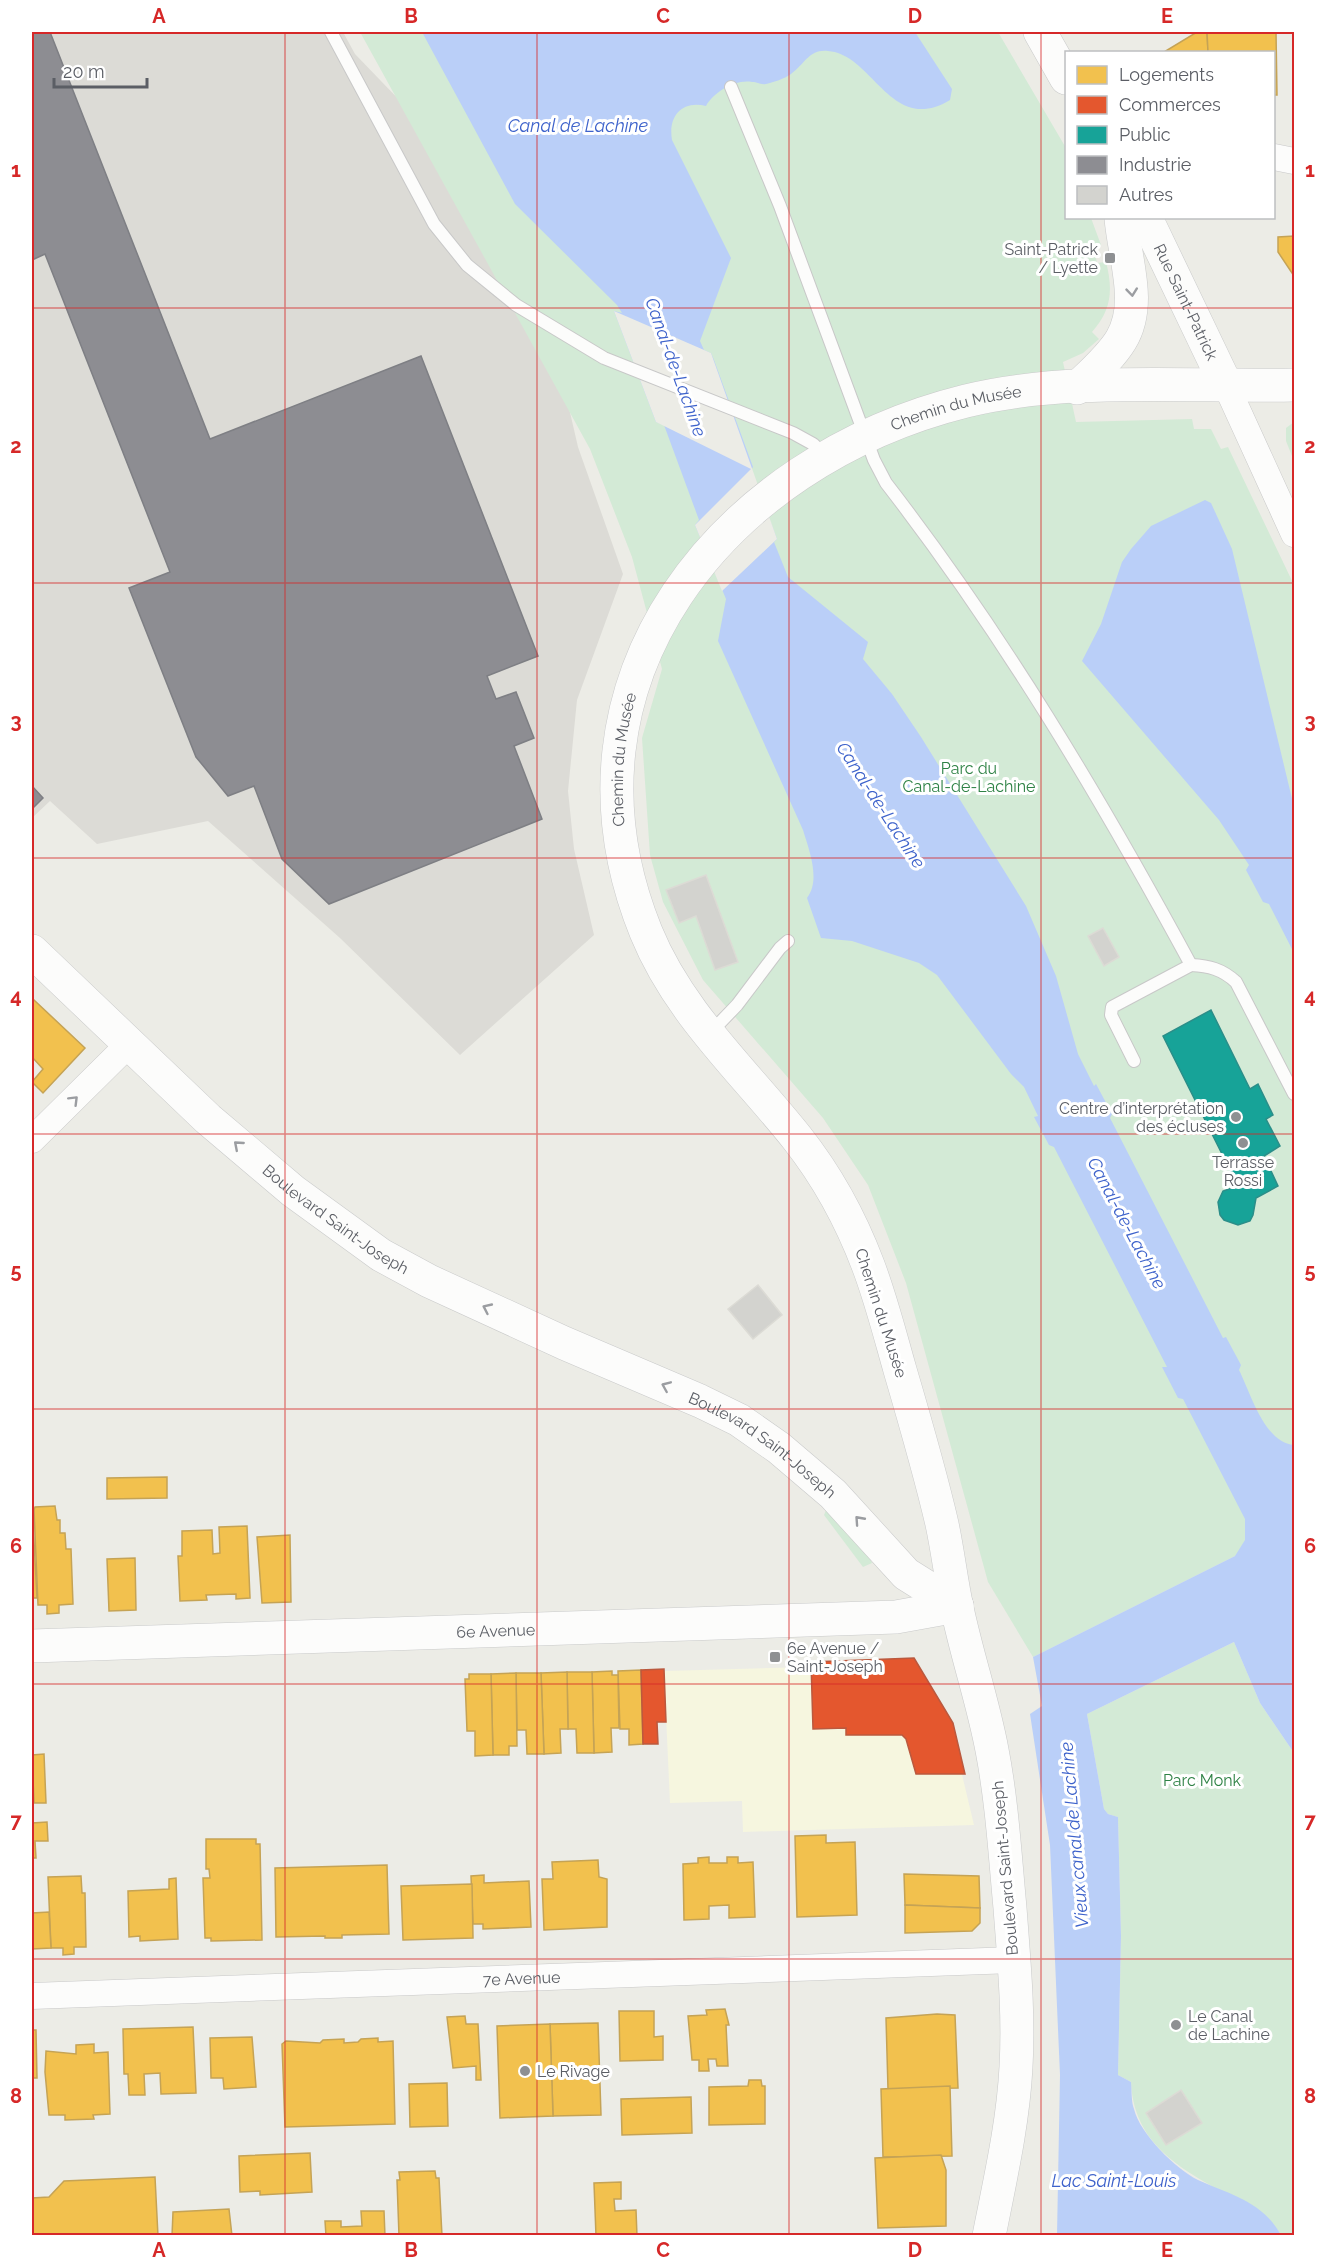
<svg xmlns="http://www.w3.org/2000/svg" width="1326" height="2267" viewBox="0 0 1326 2267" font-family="Raleway,sans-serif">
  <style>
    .commercial { fill: #f6f6df }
    .industrial { fill: #dcdbd6 }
    .green { fill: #d3ead6 }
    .water { fill: #bacff8 }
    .pier { fill: #ecece6 }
    .homes { fill: #f2c14e; stroke: #c5a355; stroke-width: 1.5 }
    .shops { fill: #e4572e; stroke: #bb593e; stroke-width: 1.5 }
    .public { fill: #17a398; stroke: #2b8e89; stroke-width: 1.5 }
    .industry { fill: #8d8d92; stroke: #7e7f84; stroke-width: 1.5 }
    .building { fill: #d3d3cf; stroke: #dcdbd5; stroke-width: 1.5 }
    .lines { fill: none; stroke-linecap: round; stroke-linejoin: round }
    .lane-casing { stroke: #c8c8c8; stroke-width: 14 }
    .street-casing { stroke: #c8c8c8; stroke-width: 27 }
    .secondary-casing { stroke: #c9caca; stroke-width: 34 }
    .lane { stroke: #fcfcfb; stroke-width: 12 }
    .street { stroke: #fcfcfb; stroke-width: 26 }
    .secondary { stroke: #fcfcfb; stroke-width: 33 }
    .oneway { stroke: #9b9da1 }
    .grid { fill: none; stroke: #d62828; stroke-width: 1.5; stroke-opacity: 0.55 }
    .poi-dot { fill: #8e9092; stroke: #fff; stroke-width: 2 }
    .labels { text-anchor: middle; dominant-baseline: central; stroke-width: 6; stroke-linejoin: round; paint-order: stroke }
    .poi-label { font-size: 16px; fill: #5b5e65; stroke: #fff; text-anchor: start }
    .street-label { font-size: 16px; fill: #5b5e65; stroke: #fff }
    .park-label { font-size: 16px; fill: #2e8245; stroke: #fff }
    .water-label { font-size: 18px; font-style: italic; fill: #3d62cb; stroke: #fff }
    .neatline { fill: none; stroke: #d62828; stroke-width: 2 }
    .grid-label { font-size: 20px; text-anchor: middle; font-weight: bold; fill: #d62828 }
  </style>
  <rect width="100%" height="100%" fill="#ecece6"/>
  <polygon class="commercial" points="914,1664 949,1720 974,1825 743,1832 742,1801 670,1803 664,1671"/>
  <polygon class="industrial" points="32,32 343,32 355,54 513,218 563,382 578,447 623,574 577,700 568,791 574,849 594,935 460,1055 340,938 208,821 97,844 50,801 32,818"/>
  <g class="green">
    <path d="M 360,32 L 998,32 L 1066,148 L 1066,218 L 1091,218 L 1101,245 L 1094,248 L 1097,263 L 1106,262 C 1113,289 1112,310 1092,332 L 1099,339 L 1083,353 L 1063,362 L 1076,422 L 1192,419 L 1194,429 L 1211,429 L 1221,449 L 1228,447 L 1294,585 L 1294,1562 L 1235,1556 L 1033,1657 L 988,1582 L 906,1283 L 868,1185 L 823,1118 L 703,980 L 663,902 L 650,855 L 642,738 L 662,669 L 632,557 L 590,449 Z"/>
    <polygon points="1294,422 1294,461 1286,441 1286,428"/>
    <polygon points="827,1508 865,1548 872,1563 863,1567 824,1515"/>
    <path d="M 1234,1642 L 1260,1703 L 1294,1753 L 1294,2235 L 1281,2235 C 1272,2219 1259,2213 1243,2204 C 1191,2173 1134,2151 1131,2082 L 1118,2075 L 1121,1936 L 1118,1817 L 1108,1814 L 1104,1809 L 1087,1714 Z"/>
  </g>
  <g class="water">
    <path d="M 422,32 L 915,32 L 952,89 L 950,100 C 891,136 873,54 828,51 C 809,49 805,64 791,74 C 784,79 774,82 766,84 C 760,85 758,82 752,82 C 735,79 714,92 706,106 C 681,100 668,117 672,140 L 731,258 L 700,341 L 704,350 L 711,353 L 714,360 L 753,467 L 751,470 L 777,539 L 774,542 L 788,577 L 868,642 L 863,659 L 892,694 L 921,737 L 1026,906 L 1056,976 L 1078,1054 L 1094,1086 L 1096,1084 L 1112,1114 L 1110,1118 L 1223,1338 L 1226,1337 L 1241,1365 L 1239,1370 C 1251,1394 1264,1442 1294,1445 L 1294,1753 L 1260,1703 L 1234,1642 L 1087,1714 L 1104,1809 L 1108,1814 L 1118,1817 L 1121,1936 L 1118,2075 L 1131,2082 C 1132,2091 1131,2101 1134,2109 C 1140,2134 1176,2169 1198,2180 C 1231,2195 1262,2201 1281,2235 L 1057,2235 L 1060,2075 L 1050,1845 L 1030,1714 L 1042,1706 L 1033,1657 L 1235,1556 L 1245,1540 L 1245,1519 L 1183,1399 L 1178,1398 L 1162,1367 L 1167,1367 L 1054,1147 L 1049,1145 L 1034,1117 L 1038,1116 L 1024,1087 L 1011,1074 L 937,975 L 919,963 L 852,941 L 821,938 L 807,898 C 821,880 809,850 803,830 L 718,641 L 726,599 L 695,525 L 699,520 L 664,425 L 656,422 L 614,311 L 622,313 L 617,305 L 515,204 Z"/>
    <polygon points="1205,500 1211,503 1232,549 1294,807 1294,953 1269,904 1263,902 1246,870 1249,865 1219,820 1082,661 1101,624 1122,562 1131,549 1151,526"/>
  </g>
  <polygon class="pier" points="614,311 711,353 777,539 722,591 695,525 751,469 656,422"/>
  <g class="homes">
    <polygon points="1197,32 1207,32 1208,52 1164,52"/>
    <polygon points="1207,32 1276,32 1277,95 1274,95 1274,52 1208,52"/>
    <polygon points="1294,236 1294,276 1278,252 1278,237"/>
    <polygon points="34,1000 85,1048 43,1093 32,1082 43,1069 32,1057 32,1003"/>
    <polygon points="167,1477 167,1498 107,1499 107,1478"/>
    <polygon points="32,1503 37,1598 32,1598"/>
    <polygon points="55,1506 57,1520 60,1520 60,1533 65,1533 66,1549 71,1549 73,1604 59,1605 59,1613 47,1614 47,1605 38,1605 34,1510 35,1507"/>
    <polygon points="247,1526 250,1598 236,1599 236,1594 206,1595 207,1600 180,1601 178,1556 182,1556 182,1531 212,1530 213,1554 220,1553 219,1527"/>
    <polygon points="290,1535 291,1602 262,1603 257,1537"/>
    <polygon points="135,1558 136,1610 109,1611 107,1559"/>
    <polygon points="641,1670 643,1744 629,1745 629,1729 620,1729 618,1671"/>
    <polygon points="612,1671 612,1675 618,1675 619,1728 611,1728 612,1752 594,1753 592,1672"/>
    <polygon points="567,1672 592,1672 594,1753 577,1753 576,1729 568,1729"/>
    <polygon points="567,1672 568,1729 560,1729 561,1753 544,1754 541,1673"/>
    <polygon points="516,1673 541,1673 544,1754 527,1754 526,1730 517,1730"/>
    <polygon points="516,1673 517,1746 509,1746 509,1755 493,1755 491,1674"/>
    <polygon points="469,1674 491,1674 493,1755 475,1756 475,1731 467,1731 465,1679 469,1679"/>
    <polygon points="44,1754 46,1803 34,1803 32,1755"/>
    <polygon points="47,1822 48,1841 35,1841 36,1858 32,1858 32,1823"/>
    <polygon points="826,1835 826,1843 855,1842 857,1915 797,1917 795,1836"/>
    <polygon points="206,1839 256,1839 256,1844 260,1844 262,1940 211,1941 211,1938 205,1938 203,1878 210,1878 209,1869 206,1869"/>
    <polygon points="709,1857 709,1863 727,1863 727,1857 738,1857 738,1863 753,1862 755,1917 729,1918 729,1905 709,1906 709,1919 684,1920 683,1864 698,1863 698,1858"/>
    <polygon points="598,1860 599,1877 607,1879 607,1927 544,1930 542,1879 553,1879 552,1862"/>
    <polygon points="387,1865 389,1934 342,1935 342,1938 325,1938 325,1936 276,1937 275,1868"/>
    <polygon points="904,1874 979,1876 980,1908 905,1905"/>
    <polygon points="484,1875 484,1883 529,1881 531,1927 483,1929 483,1924 473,1924 471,1876"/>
    <polygon points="81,1876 82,1893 85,1893 86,1947 74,1947 74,1954 63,1955 63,1948 51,1948 48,1877"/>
    <polygon points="176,1878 178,1939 140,1941 140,1936 129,1937 128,1891 169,1889 169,1879"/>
    <polygon points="472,1884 473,1938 403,1940 401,1886"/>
    <polygon points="905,1905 980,1908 980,1923 972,1931 905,1933"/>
    <polygon points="49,1912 51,1948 32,1949 32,1913"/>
    <polygon points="725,2009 729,2025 726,2025 728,2066 717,2066 716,2059 708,2059 709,2071 699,2071 699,2060 692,2060 688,2016 707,2015 706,2010"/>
    <polygon points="619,2011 654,2011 654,2037 663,2036 663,2060 620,2061"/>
    <polygon points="937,2014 955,2015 958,2088 888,2089 886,2018"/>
    <polygon points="465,2016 466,2024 478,2024 481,2080 476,2080 476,2066 453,2068 447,2017"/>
    <polygon points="598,2023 601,2115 553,2116 550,2024"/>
    <polygon points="550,2024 553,2116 500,2118 497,2026"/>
    <polygon points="193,2027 196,2093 161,2094 160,2073 144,2074 145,2095 129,2095 128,2074 124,2074 123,2029"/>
    <polygon points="32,2030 36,2030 37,2078 32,2078"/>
    <polygon points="252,2037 256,2087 224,2089 223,2078 211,2078 210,2038"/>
    <polygon points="378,2038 378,2042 393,2041 395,2124 285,2127 282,2044 286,2041 320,2043 323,2040 344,2039 344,2043 358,2042 361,2039"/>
    <polygon points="94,2044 94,2053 108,2052 110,2114 93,2115 94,2119 65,2120 65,2115 49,2115 45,2072 46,2051 76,2054 76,2045"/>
    <polygon points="749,2080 761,2080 762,2086 765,2086 765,2124 709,2125 709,2087 748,2086"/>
    <polygon points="447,2083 448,2126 410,2127 409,2084"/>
    <polygon points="950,2086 952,2156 883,2157 881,2089"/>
    <polygon points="691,2097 692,2133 622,2135 621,2099"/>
    <polygon points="310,2153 312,2192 260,2195 260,2191 240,2192 239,2156"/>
    <polygon points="941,2155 946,2170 946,2226 878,2228 875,2158"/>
    <polygon points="435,2171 436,2178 439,2178 442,2236 399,2236 397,2180 400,2180 399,2172"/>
    <polygon points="155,2177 158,2236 32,2236 32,2198 49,2197 64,2181"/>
    <polygon points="621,2182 621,2199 614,2199 615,2211 636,2210 637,2236 596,2236 594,2183"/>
    <polygon points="229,2209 232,2236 172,2236 173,2212"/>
    <polygon points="361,2211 384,2211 385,2236 326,2236 325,2221 341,2221 341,2227 362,2226"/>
  </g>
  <g class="shops">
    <polygon points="914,1658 953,1723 965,1774 916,1774 906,1739 902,1735 846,1735 846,1728 813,1729 811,1662"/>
    <polygon points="664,1669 666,1722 657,1722 658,1744 643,1744 641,1670"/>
  </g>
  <polygon class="public" points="1211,1010 1250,1089 1258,1084 1273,1115 1266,1119 1280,1146 1264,1156 1278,1186 1256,1198 1253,1215 1250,1221 1238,1225 1224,1220 1220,1215 1218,1202 1223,1191 1238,1186 1163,1036"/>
  <g class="industry">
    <polygon points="32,32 50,32 210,439 421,356 538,656 487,676 496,699 516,692 534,738 514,746 542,819 329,904 282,859 254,786 228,796 196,757 129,588 170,572 45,254 32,260"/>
    <polygon points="32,786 43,798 32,809"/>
  </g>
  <g class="building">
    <polygon points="706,875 738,962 715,970 696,916 679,923 666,890"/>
    <polygon points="1103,928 1119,957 1104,966 1088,936"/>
    <polygon points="758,1285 782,1315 753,1339 728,1309"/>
    <polygon points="1181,2090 1202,2123 1166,2145 1146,2113"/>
  </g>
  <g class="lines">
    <g class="lane-casing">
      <g id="lane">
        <polyline points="331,32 434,224 467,265 516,305 604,358 793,433 813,444 827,457"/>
        <path d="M 731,87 L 780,206 L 874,460 L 886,483 C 1003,634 1100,797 1191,965 L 1112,1007 L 1111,1015 L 1134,1061"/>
        <path d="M 1191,965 C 1209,966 1222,969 1236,982 L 1294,1094"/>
        <polyline points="711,1032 737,1005 780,948 788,941"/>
      </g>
    </g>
    <g class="street-casing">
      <g id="street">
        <polyline points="1274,157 1294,161"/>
        <polyline points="1226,385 1294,534"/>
        <polyline points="32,1140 128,1045"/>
        <path id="s1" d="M 32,1996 L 1013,1960"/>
      </g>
    </g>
    <g class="secondary-casing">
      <g id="secondary">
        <polyline points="1040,32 1066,78"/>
        <path id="s2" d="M 1146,218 L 1226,385"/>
        <path d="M 1077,388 C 1092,373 1110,358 1121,340 C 1143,304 1124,257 1121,218"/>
        <path id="s3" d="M 32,951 L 208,1119 L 293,1191 L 381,1255 L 429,1281 L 564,1343 L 700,1401 L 739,1420 L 779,1448 L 833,1494 L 906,1574 L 957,1606"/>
        <path id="s4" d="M 32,1646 L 896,1617 L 957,1606"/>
        <path id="s5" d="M 989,2236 C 1000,2180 1013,2124 1016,2067 C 1019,2014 1014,1961 1010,1908 C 1005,1855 1002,1802 992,1750 C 983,1702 967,1656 957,1608 C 951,1580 948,1552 942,1524 C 930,1472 915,1421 900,1370 C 890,1335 881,1299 868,1265 C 851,1220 827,1176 797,1138 C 743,1070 679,1013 646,932 C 544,680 724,461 966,401 C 1066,376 1191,387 1294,385"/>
      </g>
    </g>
    <use href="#lane" class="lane"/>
    <use href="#street" class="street"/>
    <use href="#secondary" class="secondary"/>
  </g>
  <defs><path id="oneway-chevron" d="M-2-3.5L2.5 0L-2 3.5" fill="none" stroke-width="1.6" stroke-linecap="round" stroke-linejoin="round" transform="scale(1.5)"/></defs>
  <g class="oneway">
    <use href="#oneway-chevron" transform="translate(1132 292) rotate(84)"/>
    <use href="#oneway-chevron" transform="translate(74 1100) rotate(-45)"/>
    <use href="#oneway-chevron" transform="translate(238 1145) rotate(-139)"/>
    <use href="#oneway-chevron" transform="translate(487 1308) rotate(-155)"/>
    <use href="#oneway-chevron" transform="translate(666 1386) rotate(-157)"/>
    <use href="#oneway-chevron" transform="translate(859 1520) rotate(-132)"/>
  </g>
  <path class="grid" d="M 285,32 L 285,2236M 537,32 L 537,2236M 789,32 L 789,2236M 1041,32 L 1041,2236M 32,308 L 1294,308M 32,583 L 1294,583M 32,858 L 1294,858M 32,1134 L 1294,1134M 32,1409 L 1294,1409M 32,1684 L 1294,1684M 32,1959 L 1294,1959"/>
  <g class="poi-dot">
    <rect x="1104" y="252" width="12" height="12" rx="3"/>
    <circle cx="1236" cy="1117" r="6"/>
    <circle cx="1243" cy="1143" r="6"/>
    <rect x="769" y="1651" width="12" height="12" rx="3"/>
    <circle cx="1176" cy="2025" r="6"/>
    <circle cx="525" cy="2071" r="6"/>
  </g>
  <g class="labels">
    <g class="poi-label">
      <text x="1098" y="249" text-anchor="end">Saint-Patrick<tspan x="1098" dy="18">/ Lyette</tspan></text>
      <text x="1224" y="1108" text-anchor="end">Centre d’interprétation<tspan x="1224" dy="18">des écluses</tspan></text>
      <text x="1243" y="1162" text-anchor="middle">Terrasse<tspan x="1243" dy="18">Rossi</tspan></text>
      <text x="787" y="1648">6e Avenue /<tspan x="787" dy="18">Saint-Joseph</tspan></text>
      <text x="1188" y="2016">Le Canal<tspan x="1188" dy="18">de Lachine</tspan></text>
      <text x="537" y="2071">Le Rivage</text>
    </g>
    <g class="street-label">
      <text stroke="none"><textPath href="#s2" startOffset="93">Rue Saint-Patrick</textPath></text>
      <text stroke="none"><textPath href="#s5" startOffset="2091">Chemin du Musée</textPath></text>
      <text stroke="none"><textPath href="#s5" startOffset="1570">Chemin du Musée</textPath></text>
      <text stroke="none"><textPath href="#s3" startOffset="406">Boulevard Saint-Joseph</textPath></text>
      <text transform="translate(881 1313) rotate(72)">Chemin du Musée</text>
      <text stroke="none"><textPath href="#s3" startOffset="891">Boulevard Saint-Joseph</textPath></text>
      <text stroke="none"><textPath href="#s4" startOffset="464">6e Avenue</textPath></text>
      <text transform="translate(1005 1868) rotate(-95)">Boulevard Saint-Joseph</text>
      <text stroke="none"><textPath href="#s1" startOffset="490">7e Avenue</textPath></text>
    </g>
    <g class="park-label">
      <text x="969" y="768">Parc du<tspan x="969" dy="18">Canal-de-Lachine</tspan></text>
      <text x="1202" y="1780">Parc Monk</text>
    </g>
    <g class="water-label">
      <text x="578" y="125">Canal de Lachine</text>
      <text transform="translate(676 367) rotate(70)">Canal-de-Lachine</text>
      <text transform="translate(881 805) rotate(57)">Canal-de-Lachine</text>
      <text transform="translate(1127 1223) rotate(62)">Canal-de-Lachine</text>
      <text transform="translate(1074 1835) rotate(-95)">Vieux canal de Lachine</text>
      <text x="1114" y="2180">Lac Saint-Louis</text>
    </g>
  </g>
  <rect width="1326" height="2267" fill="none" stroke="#ffffff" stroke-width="66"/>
  <rect x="1065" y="51" width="210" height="168" fill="#ffffff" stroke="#bdbfc1" stroke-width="1.5"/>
  <rect x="1077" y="66" width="30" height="18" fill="#f2c14e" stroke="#bdbfc1" stroke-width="1.5"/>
  <text x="1119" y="81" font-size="18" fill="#5b5e65">Logements</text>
  <rect x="1077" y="96" width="30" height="18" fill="#e4572e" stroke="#bdbfc1" stroke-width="1.5"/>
  <text x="1119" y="111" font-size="18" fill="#5b5e65">Commerces</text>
  <rect x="1077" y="126" width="30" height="18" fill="#17a398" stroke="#bdbfc1" stroke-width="1.5"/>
  <text x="1119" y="141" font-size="18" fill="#5b5e65">Public</text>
  <rect x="1077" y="156" width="30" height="18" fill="#8d8d92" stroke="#bdbfc1" stroke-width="1.5"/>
  <text x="1119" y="171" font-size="18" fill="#5b5e65">Industrie</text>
  <rect x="1077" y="186" width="30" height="18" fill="#d3d3cf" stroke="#bdbfc1" stroke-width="1.5"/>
  <text x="1119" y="201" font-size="18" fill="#5b5e65">Autres</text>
  <path d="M54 78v9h93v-9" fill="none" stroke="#5b5e65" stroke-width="3"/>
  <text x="63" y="78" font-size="18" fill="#5b5e65" stroke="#ffffff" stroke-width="4.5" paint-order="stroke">20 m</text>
  <rect x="33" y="33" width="1260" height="2201" class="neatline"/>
  <g class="grid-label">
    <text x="159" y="23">A</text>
    <text x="411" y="23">B</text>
    <text x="663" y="23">C</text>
    <text x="915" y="23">D</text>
    <text x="1167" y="23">E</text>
    <text x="16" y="177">1</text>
    <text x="1310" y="177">1</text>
    <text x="16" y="453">2</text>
    <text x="1310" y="453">2</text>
    <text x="16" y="728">3</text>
    <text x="1310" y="728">3</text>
    <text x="16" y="1003">4</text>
    <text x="1310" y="1003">4</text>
    <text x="16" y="1278">5</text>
    <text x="1310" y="1278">5</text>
    <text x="16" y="1553">6</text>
    <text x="1310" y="1553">6</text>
    <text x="16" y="1828">7</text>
    <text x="1310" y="1828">7</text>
    <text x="16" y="2103">8</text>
    <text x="1310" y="2103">8</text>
    <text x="159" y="2257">A</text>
    <text x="411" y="2257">B</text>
    <text x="663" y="2257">C</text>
    <text x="915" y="2257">D</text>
    <text x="1167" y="2257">E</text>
  </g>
</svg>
